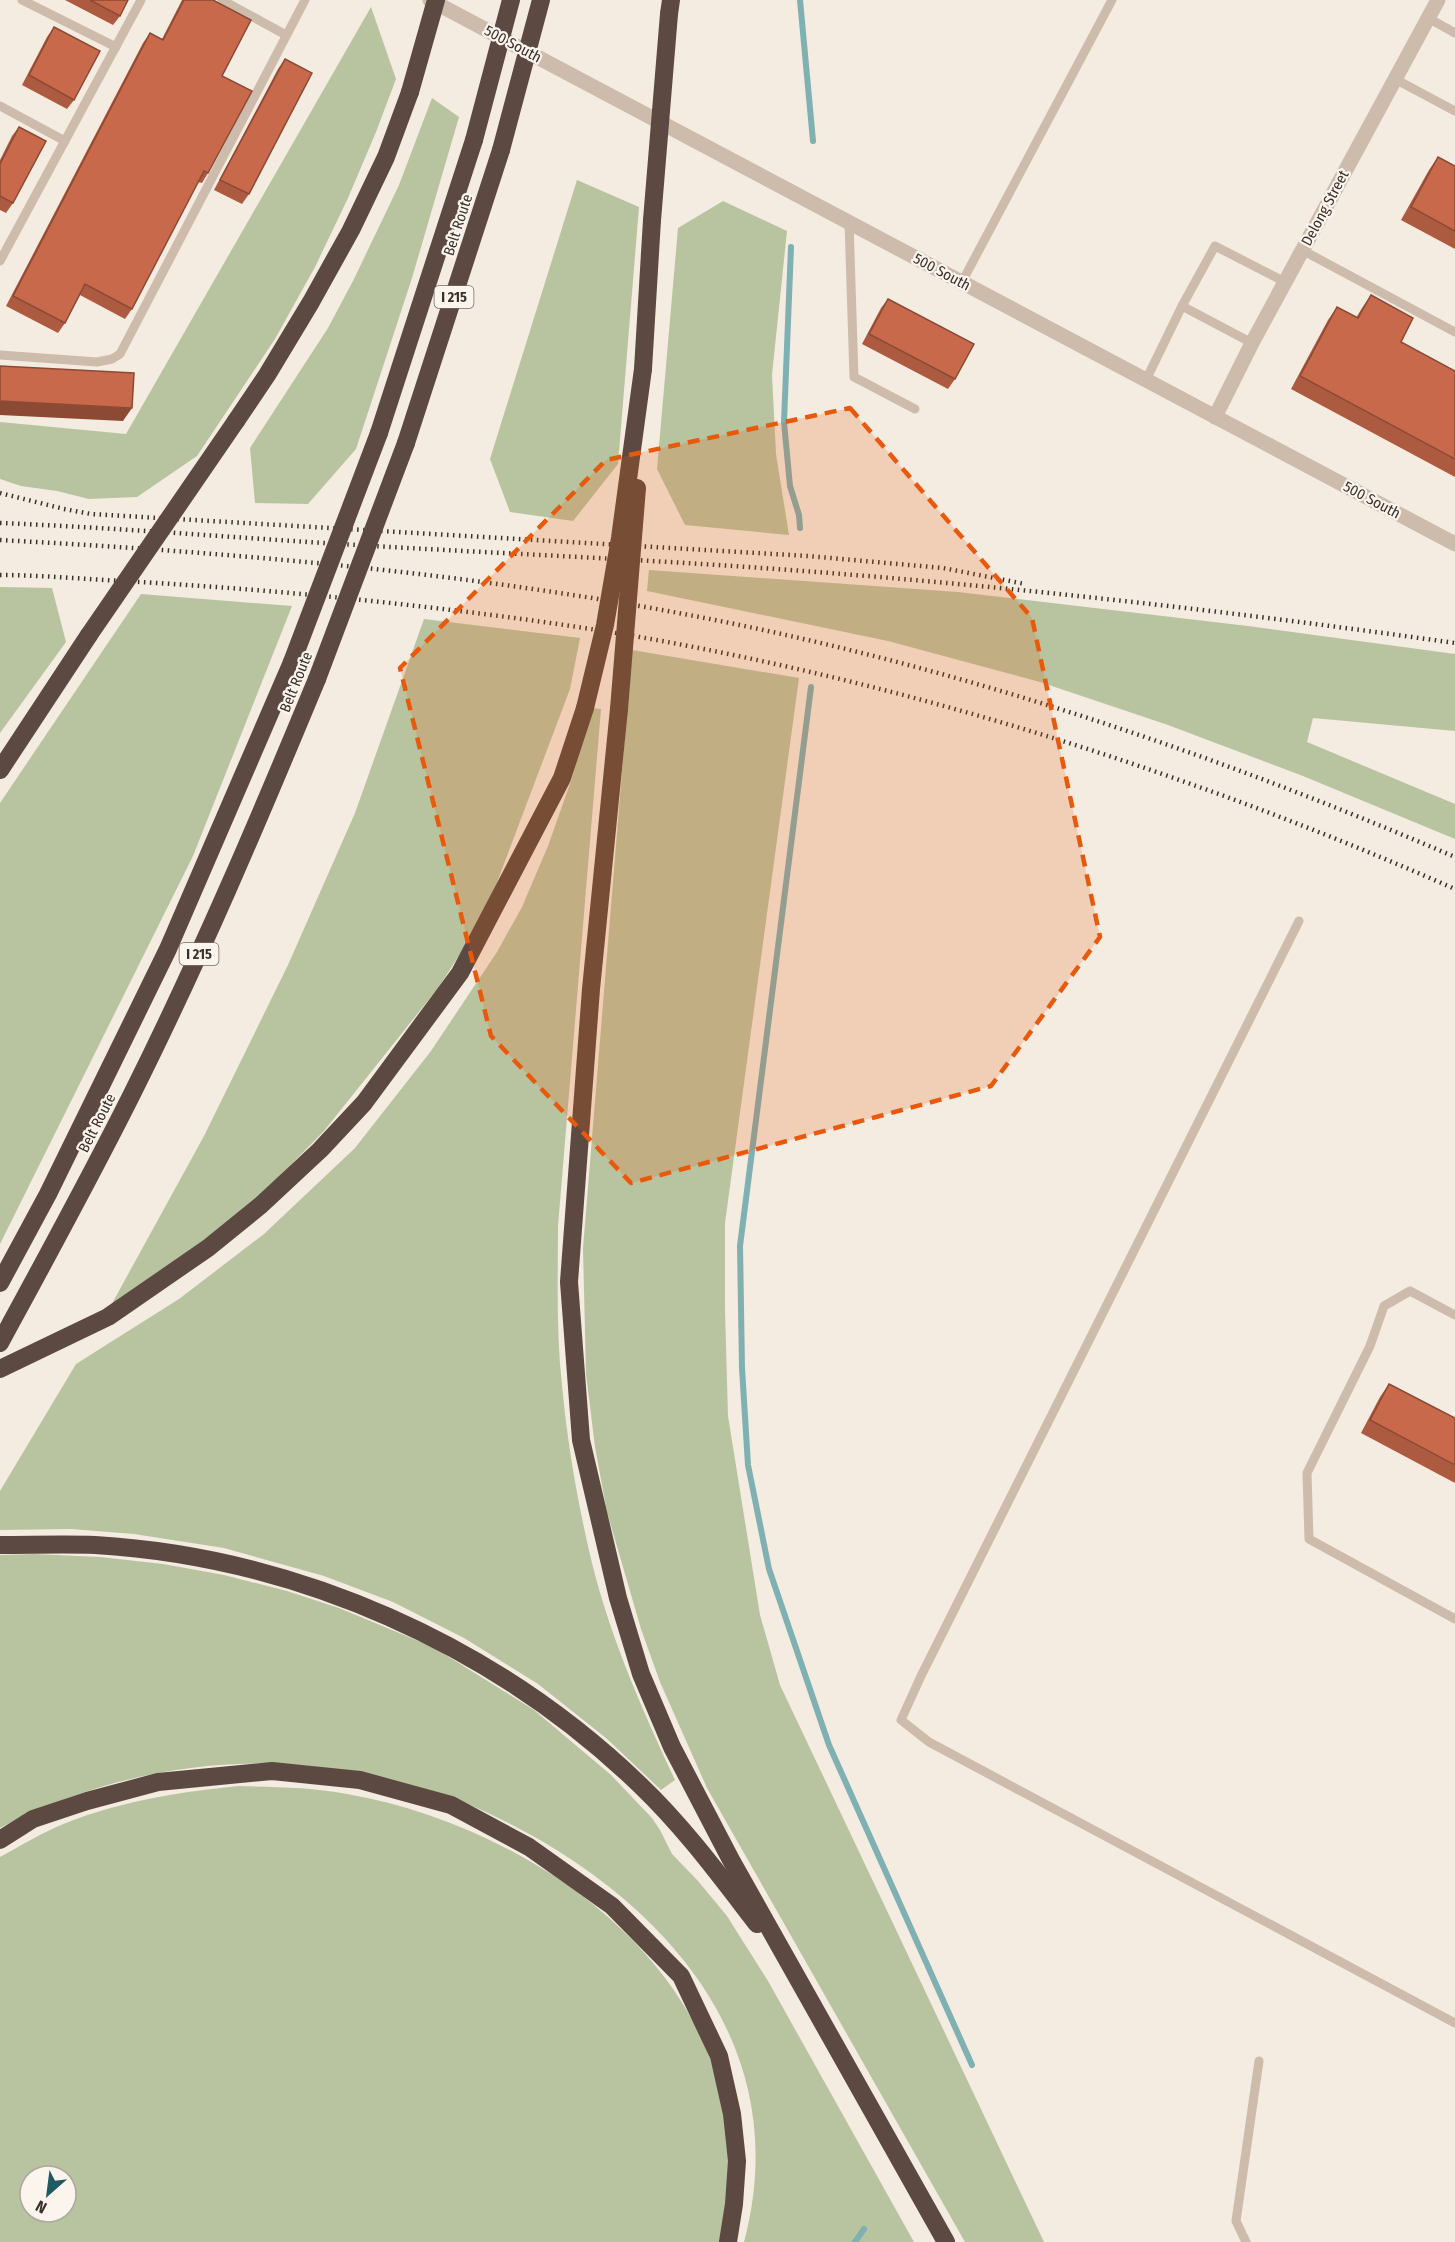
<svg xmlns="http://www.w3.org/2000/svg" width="1455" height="2242" viewBox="0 0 1455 2242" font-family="'Fira Sans Condensed',sans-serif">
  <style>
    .green { fill: #b8c4a0; fill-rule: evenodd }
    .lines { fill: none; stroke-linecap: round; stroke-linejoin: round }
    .stream { stroke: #7fb0b2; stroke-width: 6 }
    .service { stroke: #cdbbac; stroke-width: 9 }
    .minor { stroke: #cdbbac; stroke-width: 15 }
    .tertiary { stroke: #cdbbac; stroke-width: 15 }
    .motorway { stroke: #5c4a42; stroke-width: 18 }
    .rail { stroke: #3b302b; stroke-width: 4.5; stroke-dasharray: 1.5 4.5; stroke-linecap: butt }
    .motorway-bridge { stroke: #5c4a42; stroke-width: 18 }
    .wall { fill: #ac5a40 }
    .shaded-wall { fill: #8c4a34 }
    .building { fill: #c8694b; stroke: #8c4a34; stroke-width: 1.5 }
    .marked { fill: #e8590c; fill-opacity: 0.2; stroke: #e8590c; stroke-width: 4.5; stroke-dasharray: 12 8; stroke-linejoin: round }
    .labels { text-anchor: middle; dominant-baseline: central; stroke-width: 4.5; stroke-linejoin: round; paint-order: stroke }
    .shield { fill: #fbf5ee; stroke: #756b66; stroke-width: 1.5 }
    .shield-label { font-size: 14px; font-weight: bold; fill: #3b302b }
    .street-label { font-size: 15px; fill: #3b302b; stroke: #fbf5ee }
  </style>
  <rect width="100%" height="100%" fill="#f4ebe1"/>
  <g class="green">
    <polygon points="371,7 396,79 376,132 348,198 315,267 275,339 197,456 137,497 89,499 57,491 21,486 0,479 0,422 126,434"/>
    <polygon points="432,98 459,117 412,278 356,449 308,504 255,503 250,448 328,328 354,279 399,185"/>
    <polygon points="577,180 639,207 618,464 573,521 510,512 490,459"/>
    <polygon points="723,201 787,231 772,375 776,454 789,535 685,525 657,469 678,228"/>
    <polygon points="649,570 958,592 1248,626 1455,654 1455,731 1313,718 1307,742 1455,804 1455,839 1303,776 1168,725 1040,682 888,641 647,591"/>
    <polygon points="0,587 52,588 66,642 0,733"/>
    <polygon points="141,594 292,606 193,856 0,1244 0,803"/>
    <polygon points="424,619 580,638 570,689 496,885 471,937 438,988 324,1131 255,1201 159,1277 109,1309 204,1136 288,965 355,813"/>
    <polygon points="632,650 799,678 725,1223 725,1310 728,1416 760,1615 780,1685 1044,2242 965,2242 707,1788 660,1682 641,1629 607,1512 595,1447 586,1374 583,1248"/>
    <path d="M 592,708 L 601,709 L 558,1226 C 558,1278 556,1332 562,1385 C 567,1439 576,1493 588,1546 C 606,1628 640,1705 675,1780 L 661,1790 L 606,1738 L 538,1684 L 464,1638 L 393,1602 L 324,1576 L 224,1548 L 134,1534 L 71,1529 L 0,1530 L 0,1491 L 76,1364 L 179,1299 L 264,1234 L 355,1148 L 431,1051 L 497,952 L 522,907 L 548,846 L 572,778 Z"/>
    <path d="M 35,1554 L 100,1557 L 163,1564 L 224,1575 L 287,1591 L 339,1608 L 433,1647 L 534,1710 L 611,1775 L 652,1818 L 660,1830 L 672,1854 L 698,1881 L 727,1916 L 768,1981 L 914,2242 L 744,2242 C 801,2028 639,1874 456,1799 C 432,1789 399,1786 374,1781 C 350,1775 325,1767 301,1765 C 197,1757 92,1780 0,1828 L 0,1555 Z"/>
    <path d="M 238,1786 C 275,1787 311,1787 347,1794 C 521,1824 719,1955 729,2147 C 731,2179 725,2210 721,2242 L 0,2242 L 0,1857 C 22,1845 43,1832 66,1823 C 121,1801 180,1792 238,1786 ZM 30,2176 L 66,2176 L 66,2212 L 30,2212 Z"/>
  </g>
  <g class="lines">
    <g class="stream">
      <polyline points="800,0 813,141"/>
      <polyline points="791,247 784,422 790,486 799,515 800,528"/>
      <polyline points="811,687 740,1246 742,1368 748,1465 769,1569 829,1745 972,2065"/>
      <polyline points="855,2242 864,2229"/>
    </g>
    <g class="service">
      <polyline points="22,0 116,47"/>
      <polyline points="222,0 286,35"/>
      <polyline points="1428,18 1455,33"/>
      <polyline points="1395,79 1455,111"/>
      <polyline points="0,106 65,141"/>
      <polyline points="849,222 854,377 915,409"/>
      <polyline points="1302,250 1455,332"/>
      <polyline points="0,261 141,0"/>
      <polyline points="962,282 1112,0"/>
      <polyline points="1182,306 1252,343"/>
      <polyline points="0,355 97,362 112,359 120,354 305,0"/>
      <polyline points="1146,380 1182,306 1215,246 1285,282"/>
      <polyline points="1299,921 921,1676 901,1720 929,1742 1455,2023"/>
      <polyline points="1455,1315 1410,1291 1384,1306 1370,1346 1307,1473 1309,1539 1455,1619"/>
      <polyline points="1246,2242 1236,2221 1259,2061"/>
    </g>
    <polyline class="minor" points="1215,417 1252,343 1438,0"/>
    <polyline class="tertiary" points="430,0 1455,544"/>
    <g class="motorway">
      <polyline points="669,14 671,0"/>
      <polyline points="643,369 652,220"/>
      <polyline points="236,421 267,375 311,302 351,230 386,157 410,92"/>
      <polyline points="379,433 474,140"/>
      <polyline points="406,443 501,150"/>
      <polyline points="619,709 591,989 569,1282 581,1440 618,1598 641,1674 672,1747 731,1860 946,2242"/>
      <polyline points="0,770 89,635"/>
      <polyline points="0,1283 48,1194 168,949 292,662"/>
      <path d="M 0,1343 C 45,1260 90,1178 132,1094 C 200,958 259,819 317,679"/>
      <polyline points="0,1369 108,1317 208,1248 261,1205 320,1150 364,1103 460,973 562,778 585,708"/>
      <path d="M 0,1545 C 32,1545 64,1544 95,1545 C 297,1557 495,1645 640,1785 C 684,1827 720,1876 757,1924"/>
      <polyline points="0,1840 33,1819 87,1801 158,1782 272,1771 360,1780 451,1805 529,1847 612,1906 681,1976 719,2056 732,2114 737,2161 734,2204 728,2242"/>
    </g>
    <g class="rail">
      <polyline points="0,493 64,509 91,514 808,556 943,568 1025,584"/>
      <path d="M 0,523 C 125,528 249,539 374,546 C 493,553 613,558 733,566 C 974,582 1215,609 1455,643"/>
      <path d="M 0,540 C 243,553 486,574 725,622 C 977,673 1220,756 1455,857"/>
      <path d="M 0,575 C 35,575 70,578 105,580 C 178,584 250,589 323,596 C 433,607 543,620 651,639 C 928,689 1198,776 1455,889"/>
    </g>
    <g class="motorway-bridge">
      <polyline points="410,92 436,0"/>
      <polyline points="474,140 511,0"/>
      <polyline points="501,150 541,0"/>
      <polyline points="652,220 669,14"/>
      <polyline points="89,635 236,421"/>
      <polyline points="292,662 379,433"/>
      <polyline points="317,679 406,443"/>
      <polyline points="585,708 605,625 620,538 643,369"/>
      <polyline points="619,709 637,488"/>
    </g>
  </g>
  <g class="wall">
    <polygon points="65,0 128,0 120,16 113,25"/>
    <polygon points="182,0 213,0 222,76 208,173 202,183 198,182 132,309 125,319 80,295 65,323 58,333 6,306 143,43 150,33 162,39"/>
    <polygon points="54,27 74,100 67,109 22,85 47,37"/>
    <polygon points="285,59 249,194 242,204 214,190 278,69"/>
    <polygon points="19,127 13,203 6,213 0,210 0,160 12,136"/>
    <polygon points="1438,157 1455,166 1455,249 1401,220 1429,170"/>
    <polygon points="1371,295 1401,342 1455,371 1455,477 1291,389 1328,320 1337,307 1356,318 1362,308"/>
    <polygon points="888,299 955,379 948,389 862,344 881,308"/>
    <polygon points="1389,1384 1455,1418 1455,1483 1361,1433 1380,1397"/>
  </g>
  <polygon class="shaded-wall" points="0,401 132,408 123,421 0,415"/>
  <g class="building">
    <polygon points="90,0 128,0 120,16"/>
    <polygon points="184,0 213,0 251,20 222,76 252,91 208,173 204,171 132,309 85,284 65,323 13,296 150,33 163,40"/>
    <polygon points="54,27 100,51 74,100 29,75"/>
    <polygon points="285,59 312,73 249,194 220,180"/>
    <polygon points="19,127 46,141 13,203 0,196 0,164"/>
    <polygon points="1438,157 1455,166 1455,231 1411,207"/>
    <polygon points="1371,295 1413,318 1401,342 1455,371 1455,459 1300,376 1337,307 1358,318"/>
    <polygon points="888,299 974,344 955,379 869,334"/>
    <polygon points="0,366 134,373 132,408 0,401"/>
    <polygon points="1389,1384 1455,1418 1455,1465 1370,1420"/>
  </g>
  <path class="marked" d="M 850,408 L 1032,618 L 1100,937 L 991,1086 L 631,1183 L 491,1036 L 400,668 L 606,460 Z"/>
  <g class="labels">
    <g class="shield">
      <rect x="434.5" y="286" width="39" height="22" rx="4.5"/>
      <rect x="179.5" y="943" width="39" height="22" rx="4.5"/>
    </g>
    <g class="shield-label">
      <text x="454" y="297">I 215</text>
      <text x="199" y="954">I 215</text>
    </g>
    <g class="street-label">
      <text transform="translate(513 44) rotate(28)">500 South</text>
      <text transform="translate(1325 208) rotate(-62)">Delong Street</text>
      <text transform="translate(458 225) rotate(-72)">Belt Route</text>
      <text transform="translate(942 272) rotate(28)">500 South</text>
      <text transform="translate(1372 500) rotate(28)">500 South</text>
      <text transform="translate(296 682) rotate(-68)">Belt Route</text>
      <text transform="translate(97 1123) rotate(-63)">Belt Route</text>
    </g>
  </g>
  <g transform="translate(48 2194) rotate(208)"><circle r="28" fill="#fbf5ee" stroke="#aea6a0" stroke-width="1.5"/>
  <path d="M0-4.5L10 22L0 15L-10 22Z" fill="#1f5a5e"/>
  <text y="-9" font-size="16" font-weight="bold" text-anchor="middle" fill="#3b302b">N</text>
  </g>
</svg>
